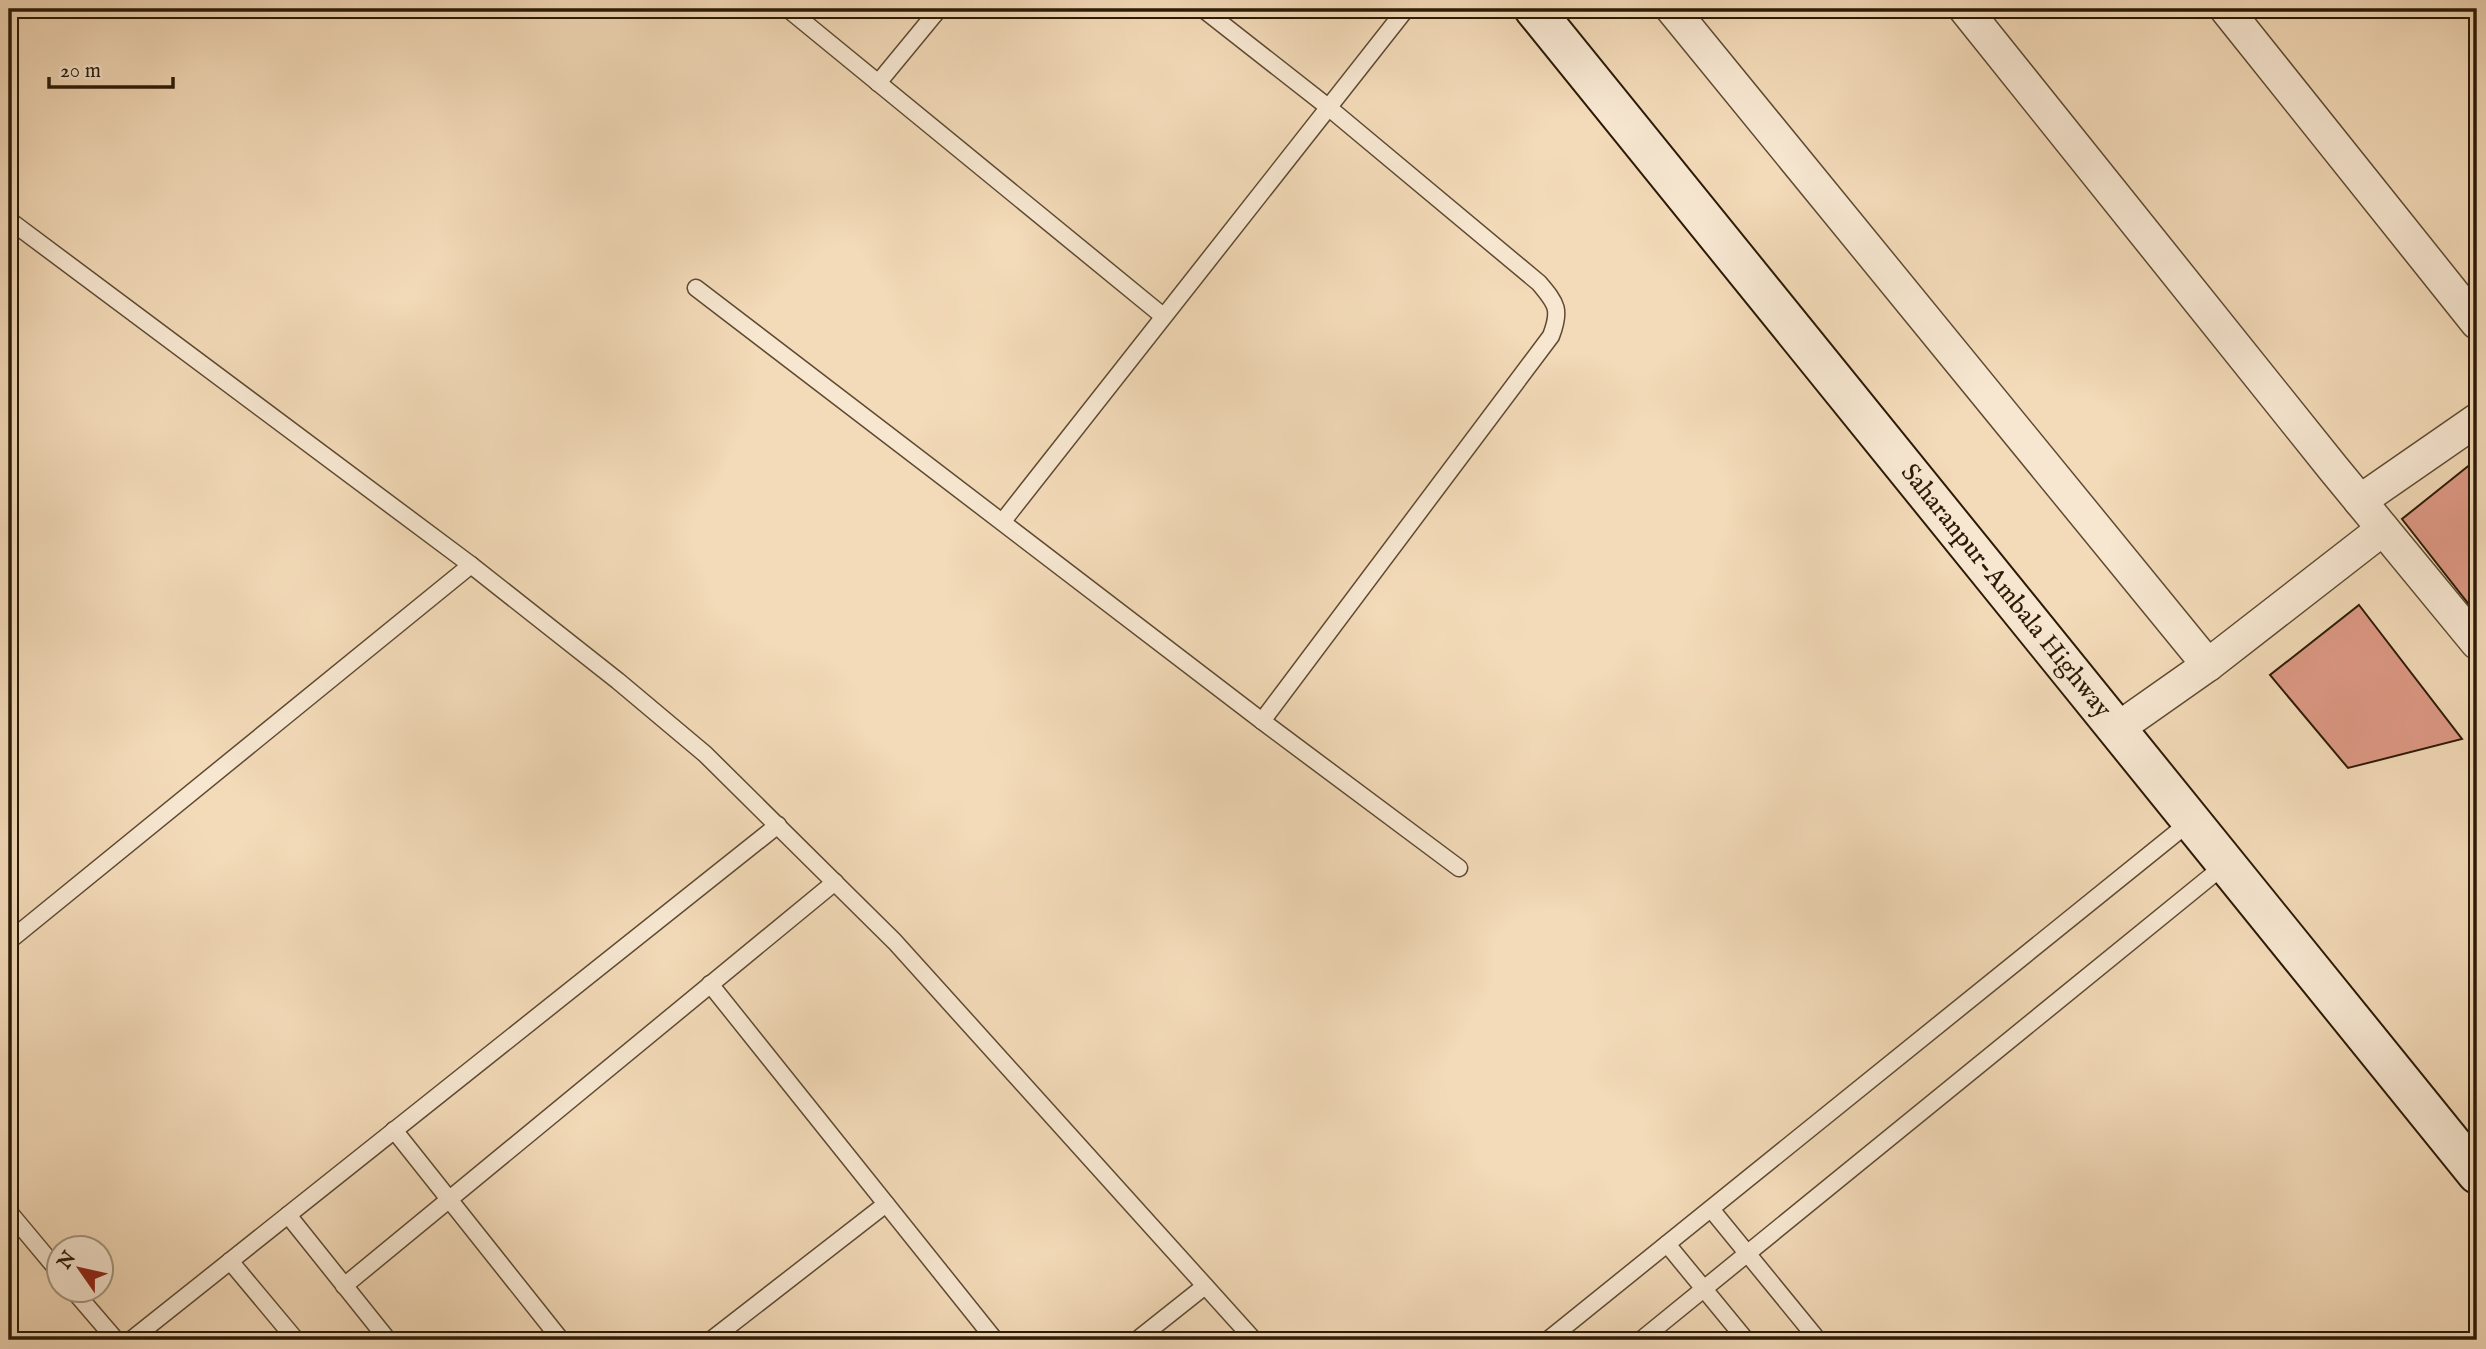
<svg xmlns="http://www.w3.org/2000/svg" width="2486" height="1349" viewBox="0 0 2486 1349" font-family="'IM FELL English',serif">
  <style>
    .building { fill: #de9985; stroke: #2c1a06; stroke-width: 2 }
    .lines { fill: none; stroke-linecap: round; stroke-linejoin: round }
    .lane-casing { stroke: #5e4a32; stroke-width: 19 }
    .street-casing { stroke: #5e4a32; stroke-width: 35 }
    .secondary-casing { stroke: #2c1a06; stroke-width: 42 }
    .lane { stroke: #f7e7d1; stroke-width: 16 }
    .street { stroke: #f7e7d1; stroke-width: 32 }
    .secondary { stroke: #f7e7d1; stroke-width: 38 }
    .labels { text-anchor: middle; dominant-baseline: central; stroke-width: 5; stroke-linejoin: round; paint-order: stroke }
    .street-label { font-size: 26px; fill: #2c1a06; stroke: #f7e7d1 }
  </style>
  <rect width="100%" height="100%" fill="#f3dab8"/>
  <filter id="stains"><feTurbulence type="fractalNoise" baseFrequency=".00286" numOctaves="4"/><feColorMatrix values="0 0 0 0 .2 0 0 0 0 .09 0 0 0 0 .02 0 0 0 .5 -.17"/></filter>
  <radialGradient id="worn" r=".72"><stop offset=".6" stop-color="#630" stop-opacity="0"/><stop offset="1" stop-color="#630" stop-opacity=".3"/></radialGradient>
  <g class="building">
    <polygon points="2477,459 2477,602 2471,607 2402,519"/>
    <polygon points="2359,605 2462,739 2348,768 2270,675"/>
  </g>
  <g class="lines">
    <g class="lane-casing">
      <g id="lane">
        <polyline points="788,9 1163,316"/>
        <path d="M 1203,9 L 1328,107 L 1539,283 C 1557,304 1561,310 1551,336 L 1262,721"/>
        <polyline points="878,83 939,9"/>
        <polyline points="9,220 471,565 618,681 705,754 895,942 1254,1340"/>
        <polyline points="696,288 1262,721 1459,868"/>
        <polyline points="1003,521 1406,9"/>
        <polyline points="9,941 471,565"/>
        <polyline points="710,984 995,1340"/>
        <polyline points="394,1130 561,1340"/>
        <polyline points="1711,1209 1818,1340"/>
        <polyline points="9,1212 60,1273"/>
        <polyline points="288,1215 388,1340"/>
        <polyline points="1667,1244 1746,1340"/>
        <polyline points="230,1261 296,1340"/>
        <polyline points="344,1286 835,882"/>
        <polyline points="73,1290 116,1340"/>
        <polyline points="131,1340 778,825"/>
        <polyline points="711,1340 886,1204"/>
        <polyline points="1137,1340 1205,1286"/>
        <polyline points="1548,1340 2191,821"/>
        <polyline points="1641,1340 2226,864"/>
      </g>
    </g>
    <g class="street-casing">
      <g id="street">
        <polyline points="1672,9 2208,665 2117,729"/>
        <polyline points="1965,9 2333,468 2477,643"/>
        <polyline points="2226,9 2477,323"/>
        <polyline points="2360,501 2477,420"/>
        <polyline points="2208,665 2383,529"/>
      </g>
    </g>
    <g class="secondary-casing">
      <polyline id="secondary" points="1534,9 2477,1174"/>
    </g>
    <use href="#lane" class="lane"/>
    <use href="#street" class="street"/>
    <use href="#secondary" class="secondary"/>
  </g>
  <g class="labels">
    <g class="street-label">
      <text transform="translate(2006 591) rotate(51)">Saharanpur-Ambala Highway</text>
    </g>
  </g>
  <rect width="2486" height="1349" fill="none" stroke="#f3dab8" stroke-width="35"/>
  <rect x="10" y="10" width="2465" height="1328" fill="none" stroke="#2c1a06" stroke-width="3.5"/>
  <rect x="18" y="18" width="2451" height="1314" fill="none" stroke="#2c1a06" stroke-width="2"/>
  <g transform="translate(80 1269) rotate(304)"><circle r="33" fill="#f7e7d1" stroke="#a69580" stroke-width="2"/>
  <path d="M0-5L12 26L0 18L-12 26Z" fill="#8f2418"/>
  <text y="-10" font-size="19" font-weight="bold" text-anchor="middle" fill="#2c1a06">N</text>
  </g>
  <path d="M49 77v10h124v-10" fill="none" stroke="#2c1a06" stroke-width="3.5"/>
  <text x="60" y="77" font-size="21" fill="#2c1a06" stroke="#f7e7d1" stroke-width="5" paint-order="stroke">20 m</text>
  <rect width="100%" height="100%" filter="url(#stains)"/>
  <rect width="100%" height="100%" fill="url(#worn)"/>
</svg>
